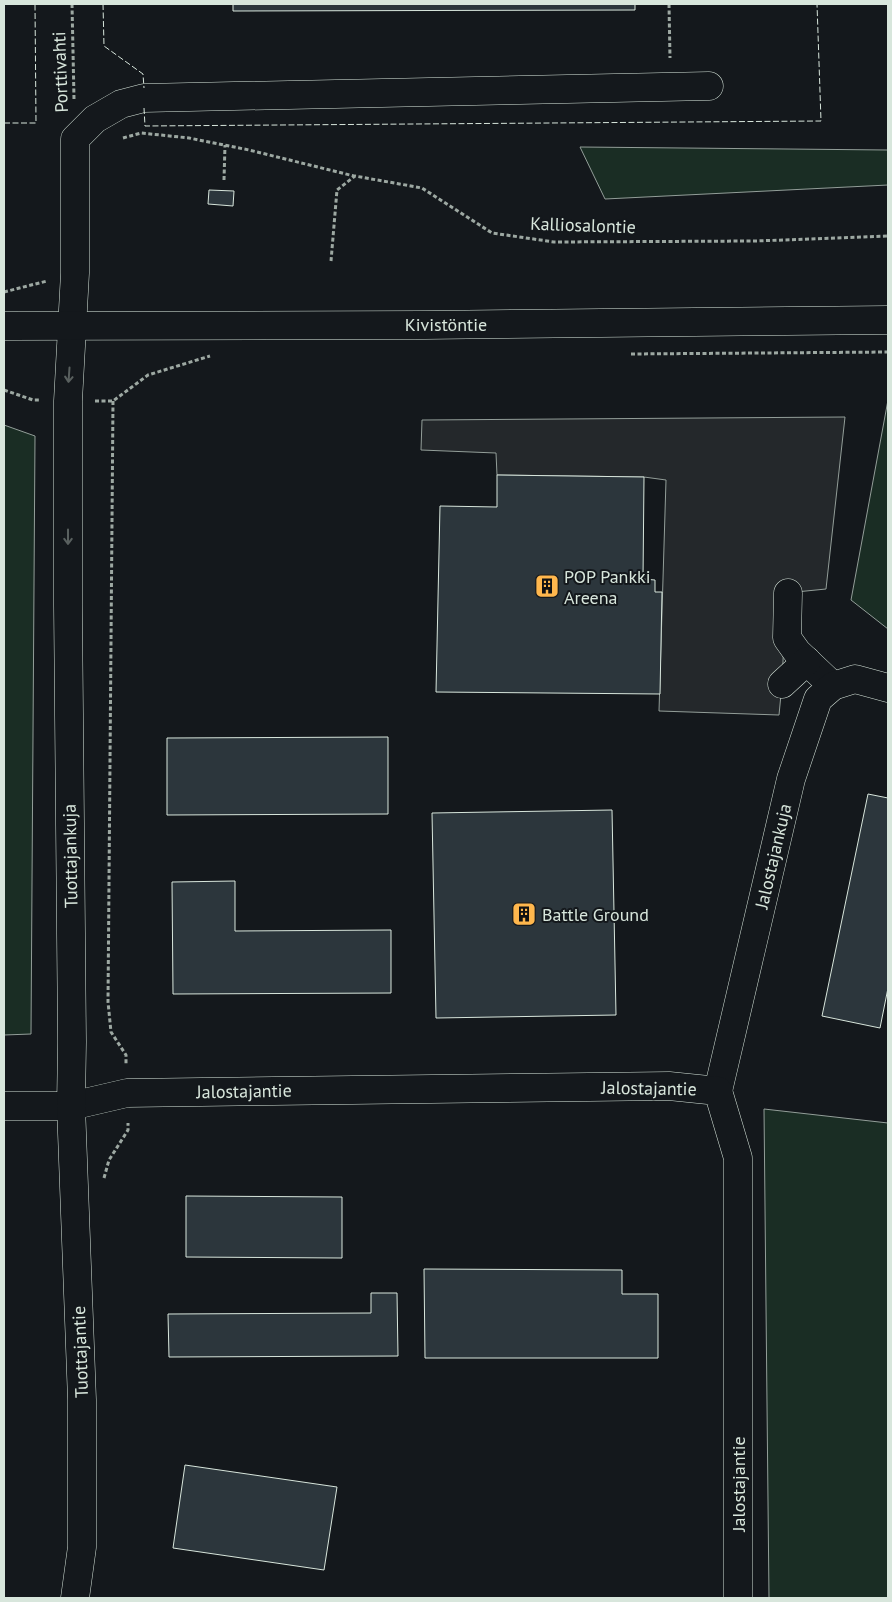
<svg xmlns="http://www.w3.org/2000/svg" width="892" height="1602" viewBox="0 0 892 1602" font-family="'PT Sans',sans-serif">
  <style>
    .green { fill: #1a2d24; stroke: #939e99 }
    .parking { fill: #24282b; stroke: #939e99 }
    .building { fill: #2c363c; stroke: #d8e6dc }
    .lines { fill: none; stroke-linecap: round; stroke-linejoin: round }
    .minor-casing { stroke: #d8e6dc; stroke-width: 29 }
    .major-casing { stroke: #d8e6dc; stroke-width: 29 }
    .path { stroke: #9da8a2; stroke-width: 3; stroke-dasharray: 4 2.5; stroke-linecap: butt }
    .minor { stroke: #14181c; stroke-width: 28 }
    .major { stroke: #14181c; stroke-width: 28 }
    .fence { stroke: #d8e6dc; stroke-width: 1; stroke-dasharray: 6 2.5; stroke-linecap: butt }
    .oneway { stroke: #59605f }
    .labels { text-anchor: middle; dominant-baseline: central; stroke-width: 4; stroke-linejoin: round; paint-order: stroke }
    .street-label { font-size: 18px; fill: #d8e6dc; stroke: #14181c }
    .poi-label { font-size: 18px; fill: #d8e6dc; stroke: #14181c; text-anchor: start }
  </style>
  <rect width="100%" height="100%" fill="#14181c"/>
  <g class="green">
    <polygon points="580,147 888,150 888,185 605,199"/>
    <polygon points="888,400 888,629 851,600"/>
    <polygon points="4,425 35,436 31,1034 4,1035"/>
    <polygon points="764,1109 888,1123 888,1598 769,1598"/>
  </g>
  <polygon class="parking" points="845,417 826,589 786,593 782,684 779,715 659,711 666,480 644,477 497,475 496,453 421,450 422,420"/>
  <g class="building">
    <polygon points="233,4 635,4 635,10 233,11"/>
    <polygon points="209,190 234,191 233,206 208,204"/>
    <polygon points="497,475 644,477 643,579 655,580 655,592 662,592 660,694 436,692 440,506 497,507"/>
    <polygon points="388,737 388,814 167,815 167,738"/>
    <polygon points="868,794 888,798 888,988 880,1028 822,1016"/>
    <polygon points="612,810 616,1015 436,1018 432,813"/>
    <polygon points="235,881 235,931 391,930 391,993 173,994 172,882"/>
    <polygon points="186,1196 342,1197 342,1258 186,1257"/>
    <polygon points="424,1269 622,1270 622,1294 658,1294 658,1358 425,1358"/>
    <polygon points="371,1293 397,1293 398,1356 169,1357 168,1314 371,1313"/>
    <polygon points="185,1465 337,1487 324,1570 173,1548"/>
  </g>
  <g class="lines">
    <g class="minor-casing">
      <g id="minor">
        <polyline points="788,593 787,638 797,652 833,686"/>
        <polyline points="782,684 807,661"/>
        <polyline points="718,1091 791,779 818,699 833,686 855,679 888,688"/>
        <polyline points="4,1106 71,1106 127,1093 669,1086 718,1091 738,1158 738,1598"/>
        <polyline points="75,1598 82,1547 82,1400 71,1106 72,1042 68,605 68,401 75,273 75,139 95,119 121,104 144,98 709,86"/>
      </g>
    </g>
    <g class="major-casing">
      <polyline id="major" points="4,326 425,325 888,320"/>
    </g>
    <g class="path">
      <polyline points="72,4 74,99"/>
      <polyline points="669,4 670,58"/>
      <polyline points="123,138 141,133 189,138 249,150 354,176"/>
      <polyline points="224,180 225,145"/>
      <polyline points="331,261 337,190 355,176 422,188 492,233 554,242 756,241 888,236"/>
      <polyline points="4,292 47,281"/>
      <polyline points="631,354 888,352"/>
      <polyline points="4,390 33,400 39,400"/>
      <polyline points="95,401 113,401 148,375 210,356"/>
      <polyline points="113,401 108,1002 111,1032 126,1055 126,1064"/>
      <polyline points="104,1178 109,1160 128,1130 128,1123"/>
    </g>
    <use href="#minor" class="minor"/>
    <use href="#major" class="major"/>
    <g class="fence">
      <polyline points="103,4 104,46 143,74 144,88"/>
      <polyline points="144,108 145,126 821,121 817,4"/>
      <polyline points="4,123 36,123 35,4"/>
    </g>
  </g>
  <defs><path id="oneway-shaft" d="M-6 0H5M1.5-3L5.5 0L1.5 3" fill="none" stroke-width="1.6" stroke-linecap="round" stroke-linejoin="round" transform="scale(1.25)"/></defs>
  <g class="oneway">
    <use href="#oneway-shaft" transform="translate(69 375) rotate(94)"/>
    <use href="#oneway-shaft" transform="translate(68 537) rotate(90)"/>
  </g>
  <defs>
    <g id="building-square" transform="scale(1.25)"><rect x="-9" y="-9" width="18" height="18" rx="4" fill="#ffb74d" stroke="#14181c"/><path d="M-4-6H4V6H1V3H-1V6H-4ZM-2.5-4.3h1.7v1.8h-1.7ZM.8-4.3h1.7v1.8H.8ZM-2.5-1h1.7V.8h-1.7ZM.8-1h1.7V.8H.8Z" fill="#111"/></g>
  </defs>
  <g fill-rule="evenodd">
    <use href="#building-square" x="547" y="586"/>
    <use href="#building-square" x="524" y="914"/>
  </g>
  <g class="labels">
    <g class="street-label">
      <text transform="translate(60 72) rotate(-92)">Porttivahti</text>
      <text transform="translate(583 225) rotate(2)">Kalliosalontie</text>
      <text x="446" y="324">Kivistöntie</text>
      <text transform="translate(70 856) rotate(-91)">Tuottajankuja</text>
      <text transform="translate(773 856) rotate(-77)">Jalostajankuja</text>
      <text transform="translate(649 1088) rotate(1)">Jalostajantie</text>
      <text transform="translate(244 1091) rotate(-1)">Jalostajantie</text>
      <text transform="translate(80 1352) rotate(-92)">Tuottajantie</text>
      <text transform="translate(738 1484) rotate(-90)">Jalostajantie</text>
    </g>
    <g class="poi-label">
      <text x="564" y="576">POP Pankki<tspan x="564" dy="21">Areena</tspan></text>
      <text x="542" y="914">Battle Ground</text>
    </g>
  </g>
  <rect width="892" height="1602" fill="none" stroke="#d8e6dc" stroke-width="10"/>
</svg>
